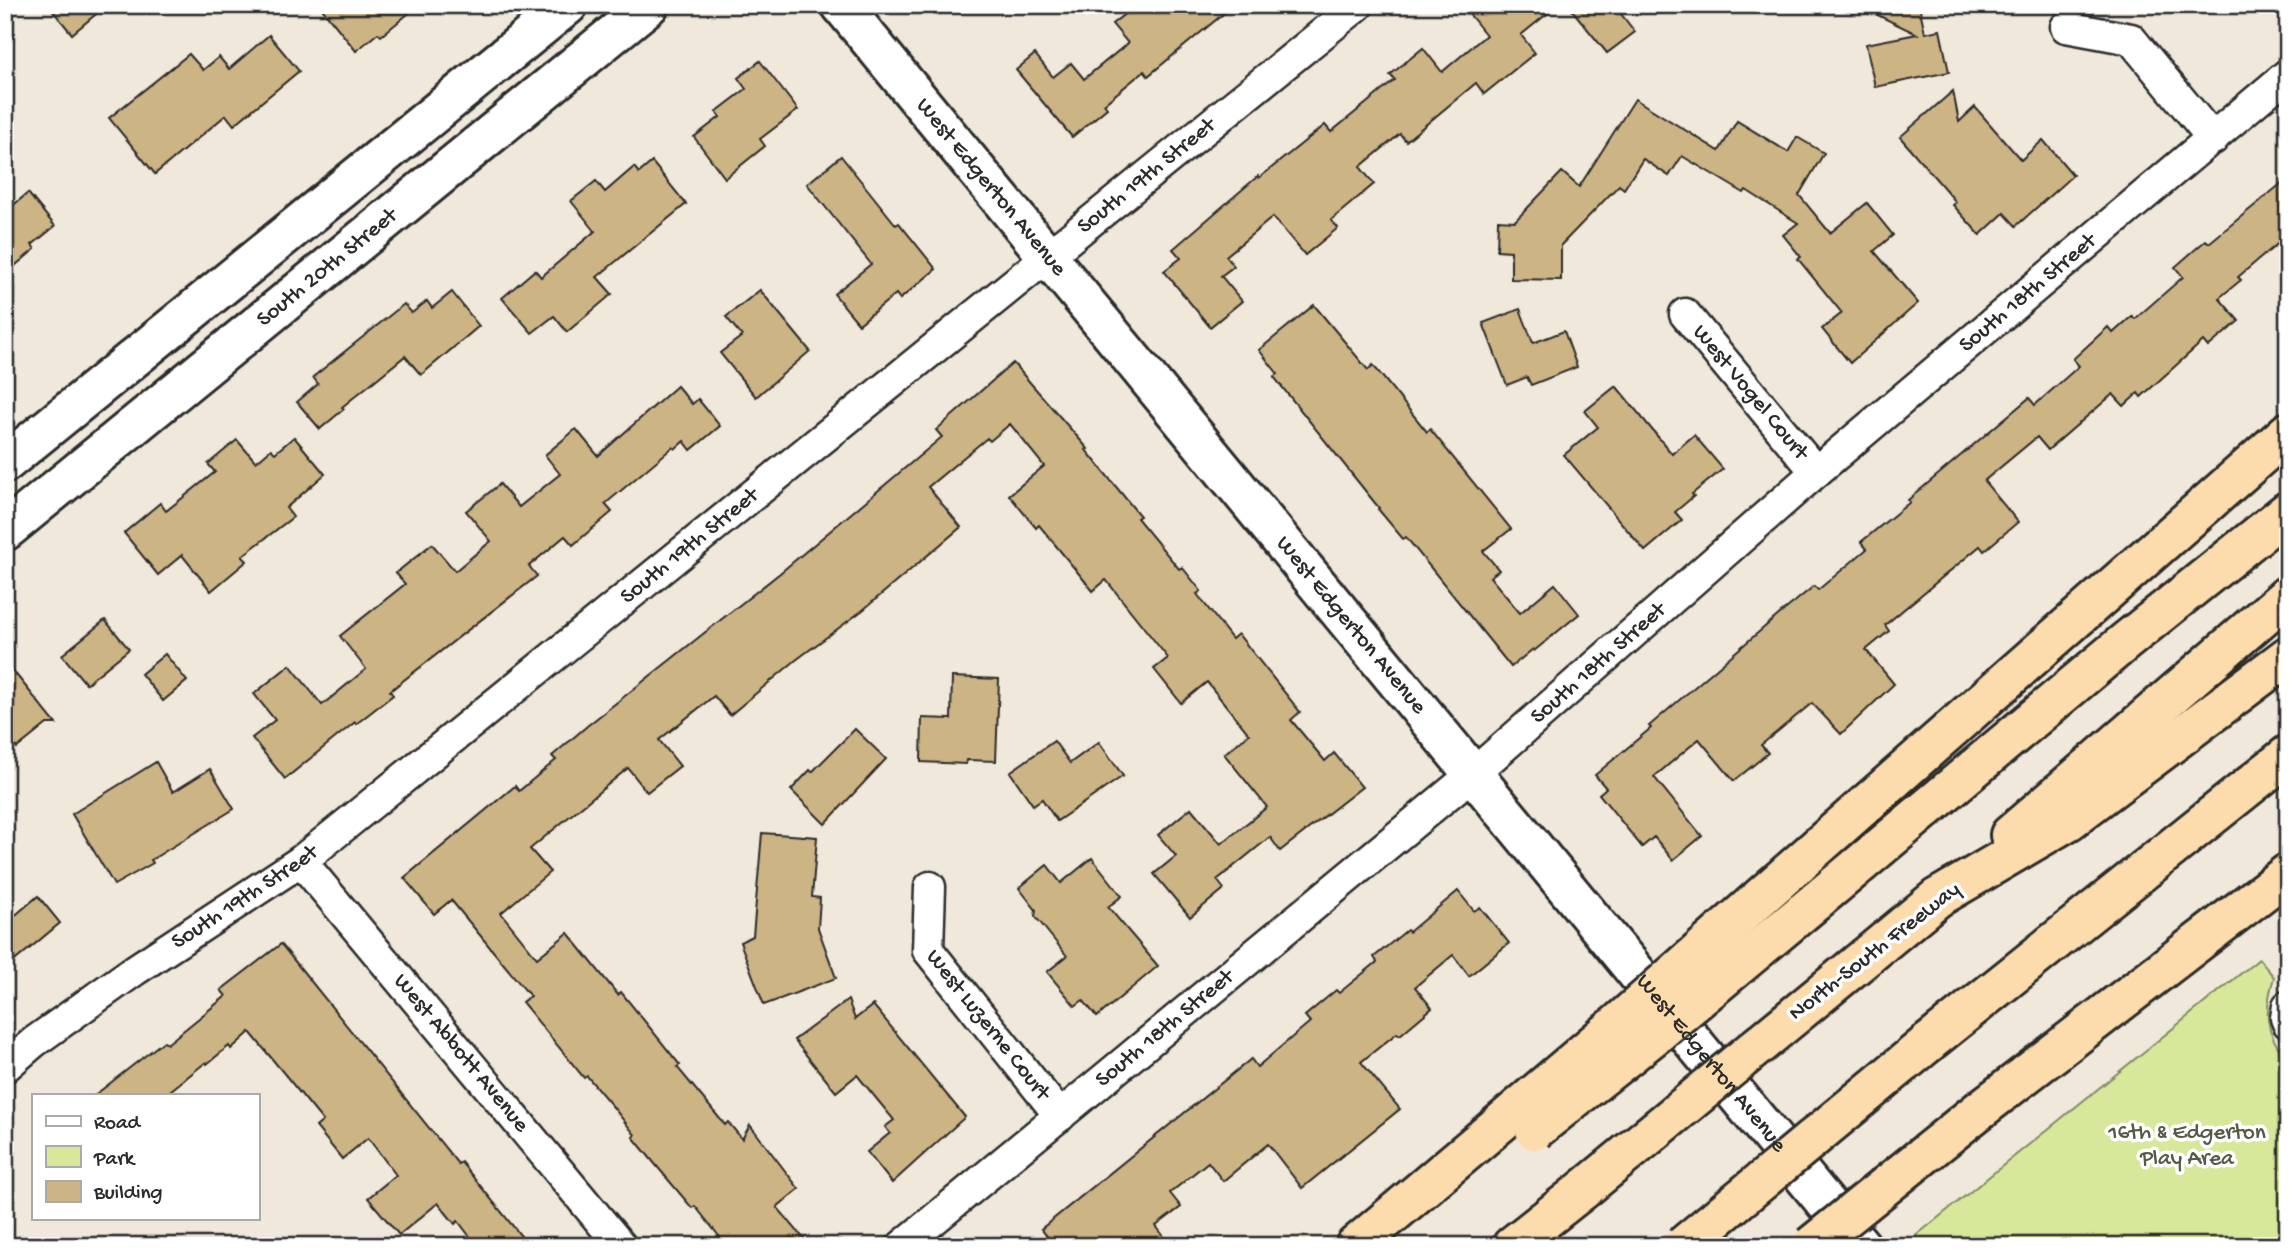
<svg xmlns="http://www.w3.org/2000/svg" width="2293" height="1251" viewBox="0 0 2293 1251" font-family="'Gochi Hand',sans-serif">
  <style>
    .green { fill: #d7e89b; stroke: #818a63; stroke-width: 2 }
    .building { fill: #cdb484; stroke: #2b2b2b; stroke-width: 2 }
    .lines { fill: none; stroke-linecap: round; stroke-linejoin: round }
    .street-casing { stroke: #2b2b2b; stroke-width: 35 }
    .secondary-casing { stroke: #2b2b2b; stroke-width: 44 }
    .highway-casing { stroke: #2b2b2b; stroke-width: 44 }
    .street { stroke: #fff; stroke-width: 30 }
    .secondary { stroke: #fff; stroke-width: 38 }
    .highway { stroke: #fcdcac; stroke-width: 38 }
    .highway-bridge-casing { stroke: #2b2b2b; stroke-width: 44; stroke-linecap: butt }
    .highway-bridge { stroke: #fcdcac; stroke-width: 38 }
    .labels { text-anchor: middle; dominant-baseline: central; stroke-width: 7; stroke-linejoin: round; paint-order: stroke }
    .street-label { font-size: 23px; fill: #2b2b2b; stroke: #fff }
    .park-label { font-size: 23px; fill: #565a47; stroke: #fff }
  </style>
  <rect width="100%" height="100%" fill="#f0e8da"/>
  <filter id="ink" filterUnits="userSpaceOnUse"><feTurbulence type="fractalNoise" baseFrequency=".0143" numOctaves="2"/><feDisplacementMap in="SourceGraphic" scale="14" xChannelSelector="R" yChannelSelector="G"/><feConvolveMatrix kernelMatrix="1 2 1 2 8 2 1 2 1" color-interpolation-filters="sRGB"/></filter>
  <g filter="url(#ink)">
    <path class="green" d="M 2259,959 L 2274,977 C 2264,1010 2264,1033 2288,1061 L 2288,1246 L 1903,1246 Z"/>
    <g class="building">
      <polygon points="48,5 107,5 72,34"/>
      <polygon points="319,5 419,5 381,36 378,33 356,51"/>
      <polygon points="1136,5 1234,5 1148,76 1144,71 1104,104 1107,108 1072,137 1016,70 1035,54 1053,77 1071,63 1084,79 1128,43 1112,24"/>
      <polygon points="1462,5 1558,5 1521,35 1535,53 1484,94 1476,83 1406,141 1400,134 1360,167 1374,184 1331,220 1338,228 1305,255 1273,217 1226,256 1234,266 1221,276 1242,301 1210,327 1164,271 1181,258 1173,249 1258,176 1259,178 1325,125 1331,132 1395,80 1390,75 1423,48 1442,72 1486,35"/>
      <polygon points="1568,5 1614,5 1635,32 1607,53"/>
      <polygon points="1857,5 1919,5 1925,33 1940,30 1949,72 1875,87 1866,44 1917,34"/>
      <polygon points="269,35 299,71 234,125 226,115 155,174 109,118 189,54 203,70 219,57 229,69"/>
      <polygon points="760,61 798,110 760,139 765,146 725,178 694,137 720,117 716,112 746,89 738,78"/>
      <polygon points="1953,91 1959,122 1975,107 2021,160 2043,140 2073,175 2016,226 2004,213 1980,235 1953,205 1956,202 1900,137"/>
      <polygon points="1635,99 1719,151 1737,121 1788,152 1797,137 1824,153 1799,195 1830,233 1867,203 1893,235 1874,251 1918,303 1850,363 1822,329 1842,313 1798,259 1801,257 1783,235 1798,223 1746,190 1744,193 1682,156 1669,176 1643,159 1624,189 1619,185 1561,245 1561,280 1511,279 1511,251 1497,250 1498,220 1515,221 1562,172 1579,187"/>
      <polygon points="841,156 896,225 899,223 936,269 900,299 896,294 859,324 834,294 871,264 807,184"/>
      <polygon points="652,162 686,204 597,277 612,294 567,332 554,316 532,333 502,298 535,270 541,277 595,231 571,201 596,181 605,192 634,167 639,173"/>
      <polygon points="2288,178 2288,235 2238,277 2241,280 2219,298 2239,321 2208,347 2203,341 2141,397 2138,393 2124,406 2113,394 2048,450 2037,437 1984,481 2018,522 1984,551 1980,546 1885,625 1889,631 1866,650 1894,684 1841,734 1812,703 1761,745 1768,753 1734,781 1699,739 1654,777 1702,836 1673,860 1654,837 1642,847 1599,794 1606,788 1595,775 1651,728 1649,726 1781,613 1814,586 1818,590 1867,549 1861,542 1910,502 1908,500 2029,398 2035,405 2079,366 2073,359 2108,327 2113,333 2132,316 2135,319 2183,277 2175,267 2206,240 2209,243"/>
      <polygon points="28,193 55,226 32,245 35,249 5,274 5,212"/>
      <polygon points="760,290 810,351 756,397 720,353 742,336 726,317"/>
      <polygon points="452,292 479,326 421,375 405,356 342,407 344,409 320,429 297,402 318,384 313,377 404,304 412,313 427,301 432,308"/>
      <polygon points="1314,305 1368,370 1373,365 1427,432 1430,429 1511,529 1483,551 1499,570 1490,577 1520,613 1555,584 1579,614 1534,651 1533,649 1511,667 1406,537 1403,539 1378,509 1379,508 1274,377 1278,374 1259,350"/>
      <polygon points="1520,309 1533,343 1564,331 1577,367 1531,385 1527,377 1507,385 1483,323"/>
      <polygon points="1013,363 1088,449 1086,450 1140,516 1137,518 1179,569 1182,567 1201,591 1197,594 1232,639 1238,634 1300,712 1291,720 1325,761 1334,753 1362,787 1280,851 1270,837 1217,880 1224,889 1190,917 1154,874 1176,856 1158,835 1191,808 1221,844 1267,807 1224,754 1249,734 1207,682 1181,703 1154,669 1168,658 1106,580 1093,591 1039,525 1036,528 1009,495 1044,466 1010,424 990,441 987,438 928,487 961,527 863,610 796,660 730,715 714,696 659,740 680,766 647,792 628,768 530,849 550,872 501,913 537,958 568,933 618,995 621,992 680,1065 677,1067 725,1125 728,1122 742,1139 750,1125 799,1189 777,1207 810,1246 727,1246 695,1206 692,1208 655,1164 633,1137 635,1135 613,1107 587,1076 584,1078 522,1002 530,996 451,900 434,914 404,878 515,786 519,791 556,760 552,756 587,726 780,573 942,437 936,430"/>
      <polygon points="677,386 692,404 698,399 720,426 691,450 684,441 675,449 673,447 605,504 612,512 573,545 565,536 529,566 537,576 390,691 393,695 356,724 355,722 285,779 252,738 275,720 254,694 290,665 322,705 366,669 340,636 405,584 396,573 432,544 455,571 491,541 466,511 500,484 519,507 560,474 545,455 576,429 598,456"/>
      <polygon points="1616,386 1672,454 1694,435 1723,469 1692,494 1694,496 1675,512 1682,520 1645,551 1564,455 1598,427 1585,411"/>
      <polygon points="294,437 325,474 286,508 293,517 242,556 247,561 211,591 182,555 158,575 124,533 160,503 166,511 215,472 208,464 237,440 256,462 271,449 275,453"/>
      <polygon points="105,620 129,649 86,684 62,655"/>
      <polygon points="165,654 187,681 163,701 141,674"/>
      <polygon points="5,661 56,724 47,724 17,748 5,734"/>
      <polygon points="952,677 999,679 996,761 967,760 966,764 921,762 922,718 951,719"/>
      <polygon points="855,729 886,759 825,824 791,790 810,770 812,772"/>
      <polygon points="1054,741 1070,763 1099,742 1123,776 1057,821 1042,799 1033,805 1010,772"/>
      <polygon points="156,762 173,792 210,769 234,809 151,860 153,863 114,885 72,814"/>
      <polygon points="762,833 817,837 812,897 820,898 818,928 836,978 764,1005 740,942 753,936"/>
      <polygon points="1092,858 1122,896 1108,907 1158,966 1097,1017 1083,1000 1075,1006 1047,972 1067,956 1035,916 1036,910 1019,888 1047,865 1061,883"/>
      <polygon points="1458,891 1474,911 1480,907 1509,943 1469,976 1453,955 1415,987 1432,1008 1400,1035 1397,1033 1361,1062 1400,1109 1302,1188 1268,1144 1223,1181 1208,1162 1170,1193 1181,1207 1156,1226 1171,1246 1055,1246 1041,1229 1251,1059 1257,1067 1310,1022 1305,1016 1336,990 1339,993 1377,962 1374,957 1407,930 1409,932"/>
      <polygon points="38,896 60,923 5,969 5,924"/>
      <polygon points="281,944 458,1164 461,1162 529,1246 477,1246 458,1221 455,1224 438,1203 399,1235 368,1198 396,1175 368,1138 342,1159 316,1127 323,1121 250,1032 231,1049 229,1046 207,1064 206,1062 165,1095 95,1095 164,1041 167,1044 226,996 221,990"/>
      <polygon points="848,1000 855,1019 873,1005 965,1117 892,1183 867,1152 890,1133 885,1127 894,1120 857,1075 836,1092 794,1040"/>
    </g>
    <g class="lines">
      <g class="street-casing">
        <g id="street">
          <polyline points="2066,27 2131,39 2213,139"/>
          <path id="s1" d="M 1685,314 L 1816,472"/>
          <path id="s2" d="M 301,861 L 621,1246"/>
          <path id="s3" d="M 930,887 L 928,950 L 1060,1116"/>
          <polyline points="2288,1006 2286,1018 2288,1023"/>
          <path id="s4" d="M 5,1067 L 34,1042 L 135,970 L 301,861 L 1358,5"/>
          <path id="s5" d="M 902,1246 L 1474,773 L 1816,472 L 2288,74"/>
        </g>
      </g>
      <g class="secondary-casing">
        <g id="secondary">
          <path id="s6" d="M 841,5 L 1861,1246"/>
          <polyline points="5,463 568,5"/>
          <path id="s7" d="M 5,531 L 649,5"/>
        </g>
      </g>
      <g class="highway-casing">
        <g id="highway">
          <polyline points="2010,835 2288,595"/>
          <polyline points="1789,872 2288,432"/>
          <polyline points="1815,902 2126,641 2288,511"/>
          <polyline points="1867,956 1937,898 2070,820 2288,656"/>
          <polyline points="1928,1043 2288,755"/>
          <polyline points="1981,1109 2288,873"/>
          <polyline points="1355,1246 1517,1109"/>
          <polyline points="1512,1246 1584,1189"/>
        </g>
      </g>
      <use href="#street" class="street"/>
      <use href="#secondary" class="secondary"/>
      <use href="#highway" class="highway"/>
      <g class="highway-bridge-casing">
        <g id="highway-bridge">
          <polyline points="1517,1109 1616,1025 1789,872"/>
          <polyline points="1535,1130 1660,1031 1815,902"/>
          <polyline points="1584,1189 1867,956"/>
          <polyline points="1683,1246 1928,1043"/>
          <polyline points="1811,1246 1981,1109"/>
        </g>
      </g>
      <use href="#highway-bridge" class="highway-bridge"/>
    </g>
  </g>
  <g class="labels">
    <g class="street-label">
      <text stroke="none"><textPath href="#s4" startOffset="1449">South 19th Street</textPath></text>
      <text stroke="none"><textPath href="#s6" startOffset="236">West Edgerton Avenue</textPath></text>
      <text stroke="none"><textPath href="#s7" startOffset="416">South 20th Street</textPath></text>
      <text stroke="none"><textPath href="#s5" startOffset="1475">South 18th Street</textPath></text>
      <text stroke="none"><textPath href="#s1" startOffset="102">West Vogel Court</textPath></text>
      <text stroke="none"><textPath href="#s4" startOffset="861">South 19th Street</textPath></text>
      <text stroke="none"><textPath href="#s6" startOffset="803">West Edgerton Avenue</textPath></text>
      <text stroke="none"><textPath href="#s5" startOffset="908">South 18th Street</textPath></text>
      <text stroke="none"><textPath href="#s4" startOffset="294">South 19th Street</textPath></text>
      <text transform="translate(1875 952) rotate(-38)">North-South Freeway</text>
      <text stroke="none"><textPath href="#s3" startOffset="159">West Luzerne Court</textPath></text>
      <text stroke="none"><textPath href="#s5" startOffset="341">South 18th Street</textPath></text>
      <text stroke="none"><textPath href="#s2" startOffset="250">West Abbott Avenue</textPath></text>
      <text stroke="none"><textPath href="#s6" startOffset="1370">West Edgerton Avenue</textPath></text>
    </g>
    <g class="park-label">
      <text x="2187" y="1133">16th &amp; Edgerton<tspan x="2187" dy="26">Play Area</tspan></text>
    </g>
  </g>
  <rect width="2293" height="1251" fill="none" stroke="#fff" stroke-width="28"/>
  <rect x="14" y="14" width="2265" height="1223" fill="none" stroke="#2b2b2b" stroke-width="2.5" filter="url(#ink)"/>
  <rect x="32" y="1094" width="228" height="126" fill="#ffffff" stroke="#aaaaaa" stroke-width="2"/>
  <rect x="46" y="1116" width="35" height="10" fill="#ffffff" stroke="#aaaaaa" stroke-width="2"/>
  <text x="94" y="1128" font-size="21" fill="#2b2b2b">Road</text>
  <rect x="46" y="1146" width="35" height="21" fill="#d7e89b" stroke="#aaaaaa" stroke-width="2"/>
  <text x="94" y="1164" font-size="21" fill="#2b2b2b">Park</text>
  <rect x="46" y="1181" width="35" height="21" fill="#cdb484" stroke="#aaaaaa" stroke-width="2"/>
  <text x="94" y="1198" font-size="21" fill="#2b2b2b">Building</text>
</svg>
